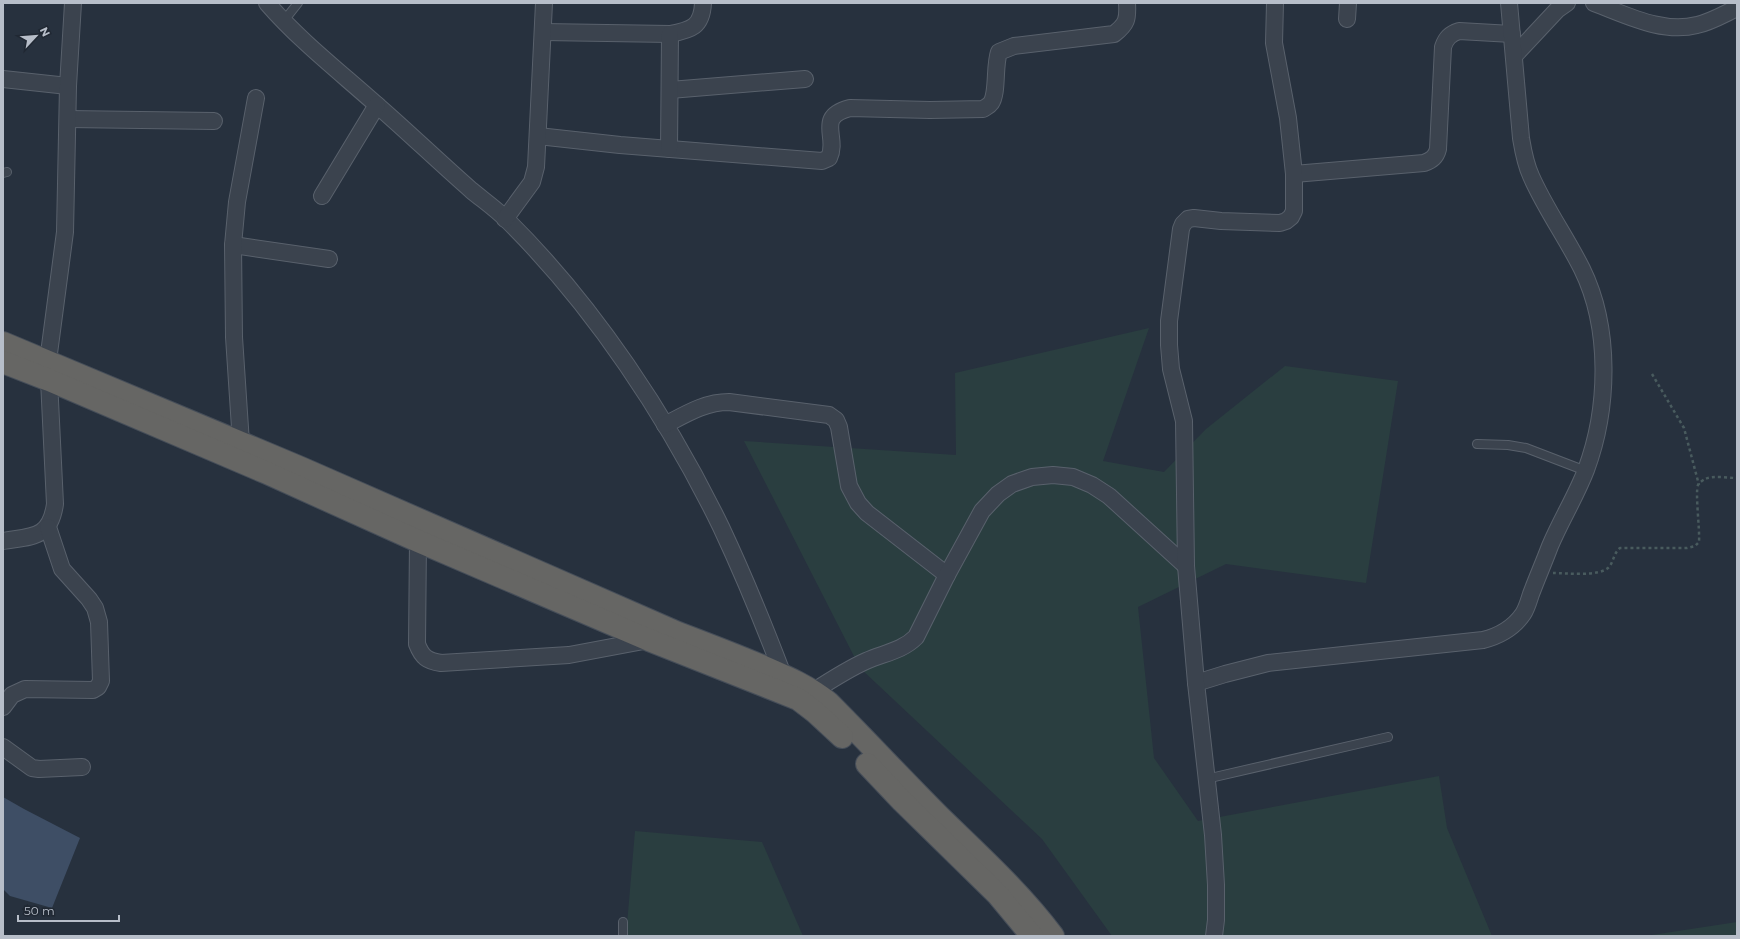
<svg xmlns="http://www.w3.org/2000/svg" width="1740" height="939" viewBox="0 0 1740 939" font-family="Montserrat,sans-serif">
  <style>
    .green { fill: #2a3e40 }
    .water { fill: #3e4e65 }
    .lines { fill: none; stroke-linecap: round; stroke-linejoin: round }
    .service-casing { stroke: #59616c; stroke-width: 10 }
    .minor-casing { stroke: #59616c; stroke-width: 18 }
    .trunk-casing { stroke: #464e59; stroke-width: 24 }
    .path { stroke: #495b5e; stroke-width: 2.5; stroke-dasharray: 3 3; stroke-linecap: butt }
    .service { stroke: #3b434e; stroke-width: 8 }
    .minor { stroke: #3b434e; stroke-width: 16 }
    .trunk { stroke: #666664; stroke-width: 22 }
  </style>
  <rect width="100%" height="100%" fill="#27313e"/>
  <g class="green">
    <polygon points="1149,328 1103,461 1164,472 1206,429 1285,366 1398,381 1366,583 1226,564 1138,607 1154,758 1198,821 1439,776 1447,828 1492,936 1112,936 1042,839 860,668 744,441 956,455 955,373"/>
    <polygon points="635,831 762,842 803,936 626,936"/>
    <polygon points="1737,922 1737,936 1645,936"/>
  </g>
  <polygon class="water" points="3,797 24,809 80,838 52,908 10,896 3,889"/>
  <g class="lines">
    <g class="service-casing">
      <g id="service">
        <polyline points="283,22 298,3"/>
        <polyline points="3,173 7,172"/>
        <polyline points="1477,444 1508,445 1526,448 1586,471"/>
        <polyline points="1206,779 1388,737"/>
        <polyline points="623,922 623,936"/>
      </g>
    </g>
    <g class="minor-casing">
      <g id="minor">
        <path d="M 267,3 C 300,41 340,72 378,106 C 409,133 439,162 471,190 C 483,200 496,209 507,220 C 594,306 668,418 721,527 C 744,576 764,625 783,675"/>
        <path d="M 1594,3 C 1627,15 1662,34 1697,25 C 1711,22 1724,14 1737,8"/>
        <polyline points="1347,19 1348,3"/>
        <path d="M 543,32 L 670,34 C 691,30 702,27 703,3"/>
        <polyline points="1514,56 1557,10 1567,3"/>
        <polyline points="3,79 68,86"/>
        <polyline points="670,90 805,79"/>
        <polyline points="68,119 214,121"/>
        <path d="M 538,136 L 620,145 L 822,161 L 829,158 C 839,137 815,117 850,108 L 930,110 L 983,109 C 986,107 989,106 991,103 C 998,93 994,66 999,52 L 1014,46 L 1114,34 C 1127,24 1128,19 1127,3"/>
        <polyline points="669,149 670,34"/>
        <path d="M 1294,174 L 1424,163 C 1432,160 1436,157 1438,149 L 1443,47 C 1446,38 1450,34 1459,31 L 1512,34"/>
        <polyline points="322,196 377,105"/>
        <polyline points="505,219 532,182 536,167 544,3"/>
        <polyline points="233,245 329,259"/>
        <polyline points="48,361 65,232 68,86 73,3"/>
        <path d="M 665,425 C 686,414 705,402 729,402 L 829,415 L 836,420 L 839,427 L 849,486 L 858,503 L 867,513 L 947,575"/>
        <polyline points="241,443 234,337 233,245 237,202 256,98"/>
        <path d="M 3,541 C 32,536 50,539 55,504 L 49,380"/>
        <path d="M 418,541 L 417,644 C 422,657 427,661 441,663 L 569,655 L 649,640"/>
        <path d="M 1196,683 L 1225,674 L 1268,663 L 1483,640 C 1499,636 1514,627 1523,614 C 1527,608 1529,600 1531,594 C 1537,578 1544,562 1550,546 C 1561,520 1576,496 1586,470 C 1609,408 1611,328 1582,269 C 1566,237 1545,208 1531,176 C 1525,163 1523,150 1521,138 L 1509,3"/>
        <path d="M 814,691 C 831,680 848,669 866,661 C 884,653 902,651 916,637 L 947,575 L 982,511 L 998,494 L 1012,484 L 1032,477 L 1053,475 L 1073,477 L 1092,485 L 1109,496 L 1186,566"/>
        <polyline points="3,707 12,695 25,689 93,690 98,687 101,681 99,622 95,608 89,599 62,569 48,527"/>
        <polyline points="3,747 32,768 39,769 82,767"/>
        <polyline points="1214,936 1216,920 1216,885 1213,835 1196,683 1186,566 1184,421 1171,369 1169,345 1169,321 1181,229 1183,224 1188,219 1194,218 1221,221 1280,223 1286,221 1291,217 1294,211 1294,174 1288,118 1274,43 1275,3"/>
      </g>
    </g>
    <g class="trunk-casing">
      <g id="trunk">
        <path d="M 3,343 L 301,468 L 678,633 C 707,644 736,655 764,667 C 787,677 808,686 828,702 C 866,740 902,779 940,817 C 979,855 1020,892 1053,936"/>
        <polyline points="3,362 49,380 267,473 418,541 649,640 798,699 815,712 842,737"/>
        <polyline points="867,764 902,801 998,895 1032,936"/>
      </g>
    </g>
    <g class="path">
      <polyline points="1652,374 1684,428 1699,485"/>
      <path d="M 1553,573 C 1566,573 1600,577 1609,567 C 1614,561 1613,554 1620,548 L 1687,548 L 1695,546 L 1699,542 C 1700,530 1695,493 1698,485 C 1699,483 1703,480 1705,479 C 1714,475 1727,478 1737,478"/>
    </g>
    <use href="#service" class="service"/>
    <use href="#minor" class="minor"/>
    <use href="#trunk" class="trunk"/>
  </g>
  <rect width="1740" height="939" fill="none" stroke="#b7bec9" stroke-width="8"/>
  <g transform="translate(36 36) rotate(64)" stroke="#202833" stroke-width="3" paint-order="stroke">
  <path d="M0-3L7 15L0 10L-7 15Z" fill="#b7bec9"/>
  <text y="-6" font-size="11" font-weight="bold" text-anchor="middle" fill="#b7bec9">N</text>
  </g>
  <path d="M18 915v6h101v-6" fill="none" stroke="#b7bec9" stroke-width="2"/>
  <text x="24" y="915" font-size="12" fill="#b7bec9" stroke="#202833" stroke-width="3" paint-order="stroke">50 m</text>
</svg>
